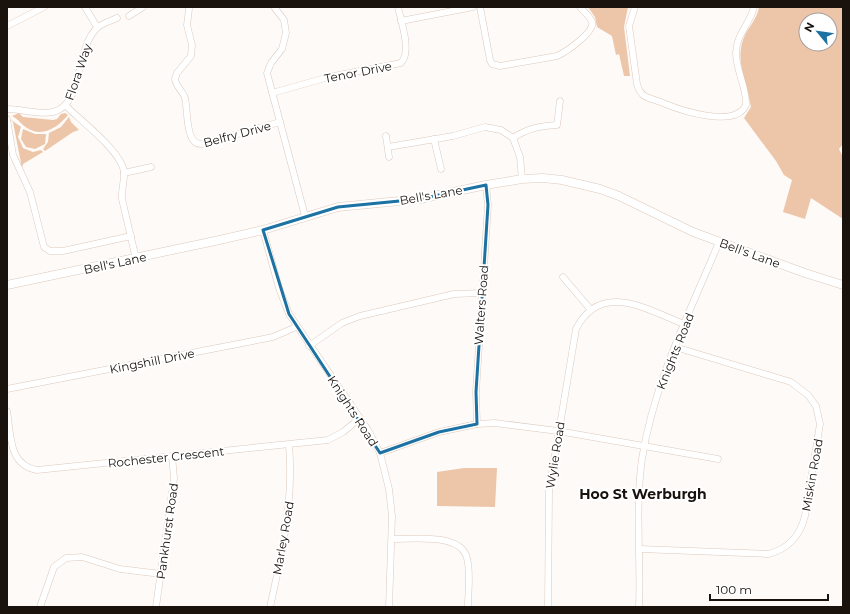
<svg xmlns="http://www.w3.org/2000/svg" width="850" height="614" viewBox="0 0 850 614" font-family="Montserrat,sans-serif">
  <style>
    .green { fill: #edc5a9; fill-rule: evenodd }
    .lines { fill: none; stroke-linecap: round; stroke-linejoin: round }
    .minor-casing { stroke: #dcc9bc; stroke-width: 7 }
    .tertiary-casing { stroke: #dcc9bc; stroke-width: 9 }
    .minor { stroke: #fff; stroke-width: 6 }
    .tertiary { stroke: #fff; stroke-width: 8 }
    .marked { fill: none; stroke: #1c72a2; stroke-width: 3; stroke-linejoin: round }
    .labels { text-anchor: middle; dominant-baseline: central; stroke-width: 4; stroke-linejoin: round; paint-order: stroke }
    .street-label { font-size: 12px; fill: #19120d; stroke: #fff }
    .quarter-label { font-size: 14px; font-weight: bold; fill: #19120d; stroke: #fff }
  </style>
  <rect width="100%" height="100%" fill="#fefaf7"/>
  <g class="green">
    <polygon points="588,7 628,7 624,27 630,76 624,76 619,54 616,55 612,36 597,27 595,17"/>
    <path d="M 759,7 L 843,7 L 843,144 L 839,149 L 843,157 L 843,219 L 811,198 L 805,219 L 783,212 L 792,180 L 784,175 L 776,161 L 744,118 L 751,107 C 748,86 735,62 743,40 C 747,28 757,20 759,7 ZM 806,20 L 830,20 L 830,44 L 806,44 Z"/>
    <path d="M 19,113 L 23,117 L 53,120 L 57,119 L 61,114 L 65,113 L 68,115 C 58,127 43,138 27,128 C 22,125 18,119 12,116 Z"/>
    <polygon points="69,117 71,122 79,130 73,132 45,151 43,149 48,142 49,133 61,127"/>
    <polygon points="10,119 21,127 18,137 23,148 33,152 41,150 43,152 23,164 22,168 20,167 21,163 13,122"/>
    <polygon points="23,129 35,134 46,134 45,144 35,149 26,147 21,139"/>
    <polygon points="464,468 497,468 495,507 437,506 437,472"/>
  </g>
  <g class="lines">
    <g class="minor-casing">
      <g id="minor">
        <polyline points="85,7 97,27"/>
        <polyline points="274,7 284,20 286,33 282,49 271,63 267,73 305,216"/>
        <path d="M 480,7 L 490,60 L 492,64 L 500,66 L 557,56 C 566,52 595,32 592,22 C 590,16 583,11 580,7"/>
        <path d="M 635,7 L 629,26 L 637,84 C 638,88 640,92 643,95 C 649,99 656,100 663,103 C 680,110 735,129 746,105 C 747,88 736,71 736,53 C 736,35 750,24 754,7"/>
        <path d="M 189,9 L 187,25 L 192,45 L 191,56 L 177,73 L 175,79 C 176,87 183,91 185,98 C 188,109 185,146 202,144 L 280,122"/>
        <polyline points="129,16 143,7"/>
        <polyline points="401,21 473,7"/>
        <polyline points="7,26 44,7"/>
        <path d="M 272,93 L 329,77 L 401,63 C 412,52 401,21 398,7"/>
        <path d="M 66,106 C 81,121 120,150 124,171 C 125,180 121,190 122,199 L 136,259"/>
        <path d="M 7,109 C 22,109 39,115 53,112 C 84,105 75,47 98,27 C 103,23 111,21 117,18"/>
        <polyline points="7,119 13,155 30,192 44,247 50,251 63,251 131,236"/>
        <polyline points="386,136 389,157"/>
        <polyline points="513,138 520,157 522,179"/>
        <polyline points="434,139 441,169"/>
        <path d="M 388,147 L 453,136 L 485,127 L 501,130 L 513,138 C 528,128 540,126 557,125 L 560,101"/>
        <polyline points="124,173 151,167"/>
        <polyline points="263,230 279,288 289,314 368,430 380,453 389,489 392,516 389,607"/>
        <polyline points="563,277 591,310"/>
        <polyline points="309,346 342,323 360,316 454,294 482,293"/>
        <polyline points="7,389 273,337 296,327"/>
        <path d="M 7,411 C 11,434 8,465 37,470 L 328,440 L 343,432 L 360,418"/>
        <polyline points="477,424 476,392 488,205 486,185"/>
        <polyline points="380,453 439,432 477,424 495,423 558,431 718,459"/>
        <path d="M 393,539 C 413,539 461,533 467,558 C 471,573 468,591 468,607"/>
        <path d="M 640,549 L 768,554 C 789,549 800,536 805,516 L 820,424 L 816,406 L 808,395 L 791,382 L 675,347"/>
        <polyline points="40,607 54,567 66,558 82,557 120,569 161,574"/>
        <polyline points="156,607 174,478 172,456"/>
        <path d="M 270,607 C 282,553 294,501 289,445"/>
        <path d="M 548,607 L 549,491 L 576,329 C 601,280 648,310 684,324"/>
        <path d="M 639,607 C 641,557 635,508 642,459 C 654,382 690,312 719,242"/>
      </g>
    </g>
    <g class="tertiary-casing">
      <polyline id="tertiary" points="7,285 215,241 263,230 338,207 420,199 486,185 522,179 543,178 562,180 600,189 619,196 693,232 805,273 843,285"/>
    </g>
    <use href="#minor" class="minor"/>
    <use href="#tertiary" class="tertiary"/>
  </g>
  <path class="marked" d="M 486,185 L 488,205 L 476,392 L 477,424 L 439,432 L 380,453 L 289,314 L 263,230 L 338,207 L 420,199 Z"/>
  <g class="labels">
    <g class="street-label">
      <text transform="translate(78 72) rotate(-71)">Flora Way</text>
      <text transform="translate(358 72) rotate(-11)">Tenor Drive</text>
      <text transform="translate(237 134) rotate(-15)">Belfry Drive</text>
      <text transform="translate(431 195) rotate(-10)">Bell's Lane</text>
      <text transform="translate(750 253) rotate(20)">Bell's Lane</text>
      <text transform="translate(115 263) rotate(-12)">Bell's Lane</text>
      <text transform="translate(481 305) rotate(-86)">Walters Road</text>
      <text transform="translate(675 351) rotate(-68)">Knights Road</text>
      <text transform="translate(152 361) rotate(-11)">Kingshill Drive</text>
      <text transform="translate(353 411) rotate(57)">Knights Road</text>
      <text transform="translate(555 455) rotate(-81)">Wylie Road</text>
      <text transform="translate(166 457) rotate(-6)">Rochester Crescent</text>
      <text transform="translate(812 475) rotate(-80)">Miskin Road</text>
      <text transform="translate(167 531) rotate(-82)">Pankhurst Road</text>
      <text transform="translate(283 538) rotate(-80)">Marley Road</text>
    </g>
    <g class="quarter-label">
      <text x="643" y="494">Hoo St Werburgh</text>
    </g>
  </g>
  <rect width="850" height="614" fill="none" stroke="#19120d" stroke-width="16"/>
  <g transform="translate(818 32) rotate(299)"><circle r="19" fill="#ffffff" stroke="#a3a09e"/>
  <path d="M0-3L7 15L0 10L-7 15Z" fill="#1c72a2"/>
  <text y="-6" font-size="11" font-weight="bold" text-anchor="middle" fill="#19120d">N</text>
  </g>
  <path d="M710 594v6h118v-6" fill="none" stroke="#19120d" stroke-width="2"/>
  <text x="716" y="594" font-size="12" fill="#19120d" stroke="#ffffff" stroke-width="3" paint-order="stroke">100 m</text>
</svg>
